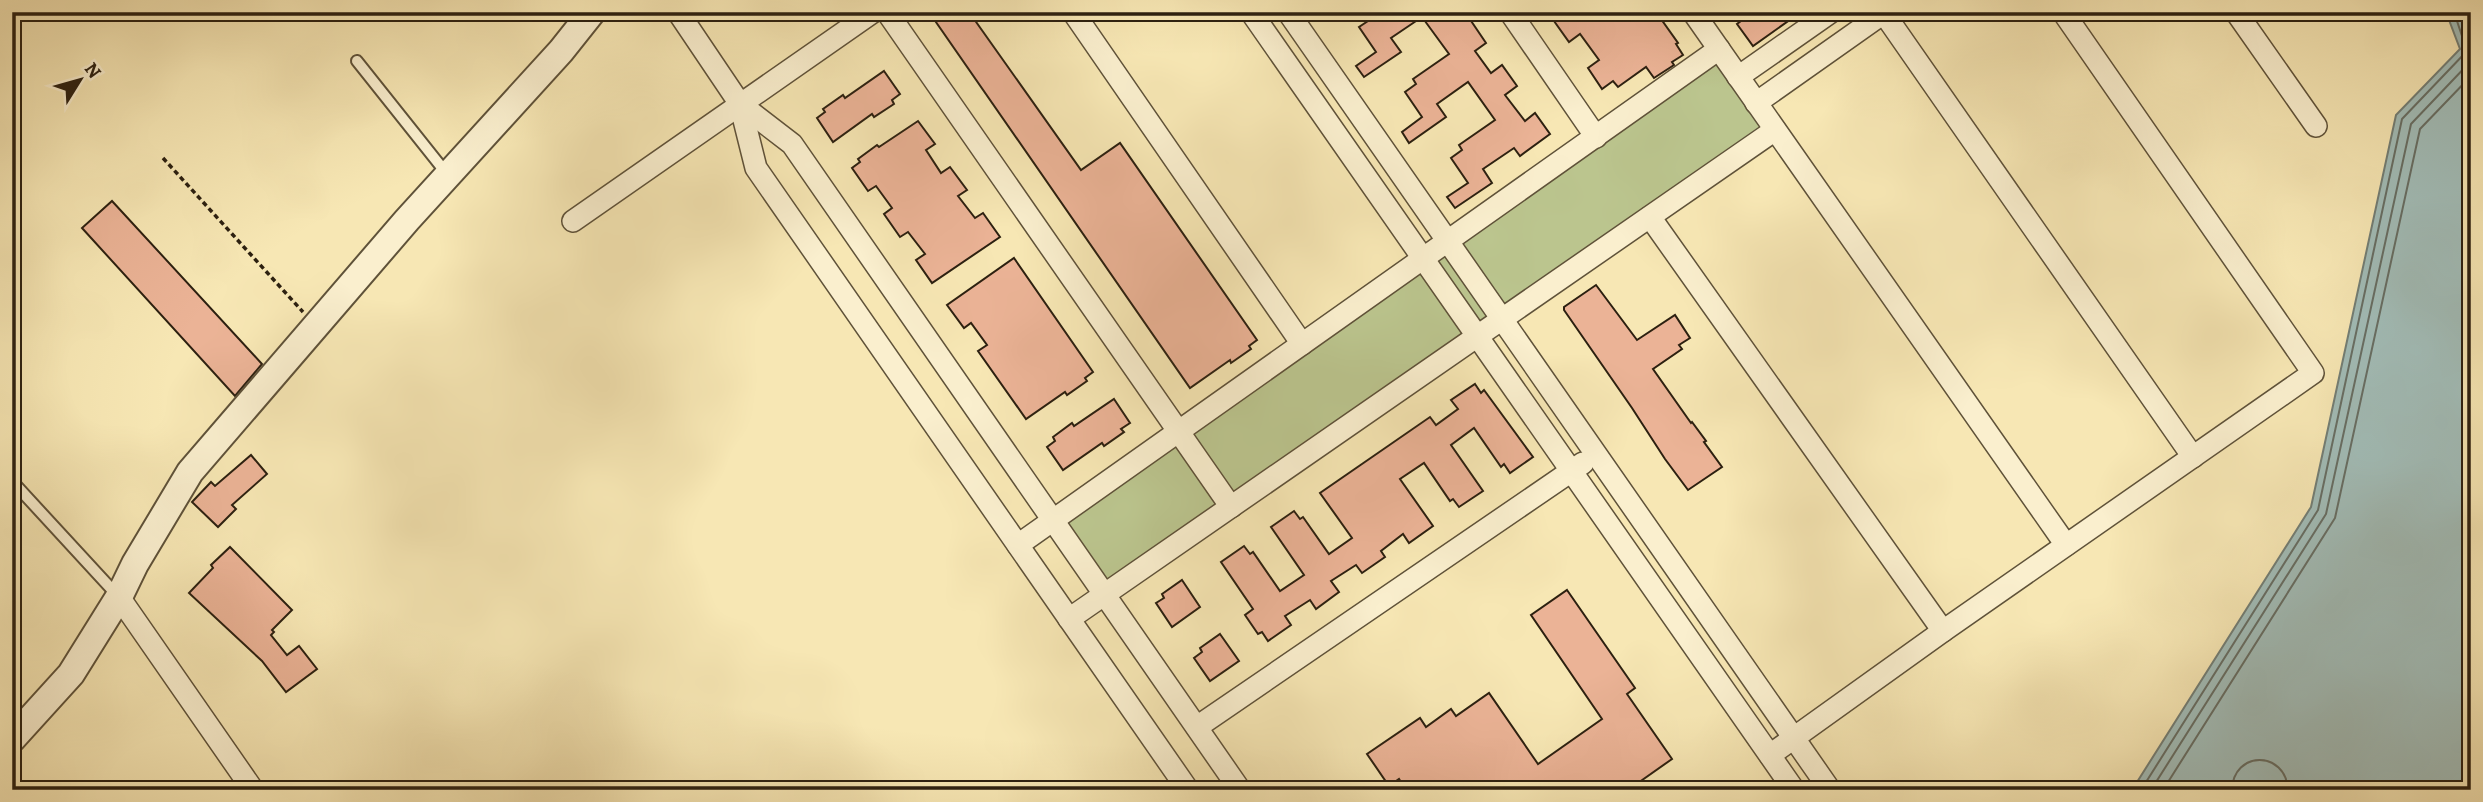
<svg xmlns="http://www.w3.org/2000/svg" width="2483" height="802" viewBox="0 0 2483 802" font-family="Alegreya,serif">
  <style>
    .green { fill: #bbc58e; stroke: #74724f; stroke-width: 2 }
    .water { fill: #a2bdb8; stroke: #737e75; stroke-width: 2 }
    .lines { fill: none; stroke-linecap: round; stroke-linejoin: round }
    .shore { stroke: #676e64; stroke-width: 2 }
    .building { fill: #ebb396; stroke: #2c2010; stroke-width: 2 }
    .service-casing { stroke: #5f5239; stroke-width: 14 }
    .minor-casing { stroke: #5f5239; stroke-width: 24 }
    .tertiary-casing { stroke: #5f5239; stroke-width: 30 }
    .path { stroke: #2c2010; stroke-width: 3.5; stroke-dasharray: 5 3.5; stroke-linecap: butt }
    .service { stroke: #faefce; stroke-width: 10 }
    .minor { stroke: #faefce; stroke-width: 21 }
    .tertiary { stroke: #faefce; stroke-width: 26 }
  </style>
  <rect width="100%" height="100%" fill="#f7e7b4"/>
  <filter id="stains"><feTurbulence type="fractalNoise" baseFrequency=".00286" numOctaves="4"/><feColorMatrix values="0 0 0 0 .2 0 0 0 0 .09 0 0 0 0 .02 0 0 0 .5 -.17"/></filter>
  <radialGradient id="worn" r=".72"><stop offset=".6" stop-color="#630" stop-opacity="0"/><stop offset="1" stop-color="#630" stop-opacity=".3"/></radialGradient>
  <polygon class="green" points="1719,49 1775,130 1104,595 1052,521"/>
  <polygon class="water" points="2446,12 2471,12 2471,790 2265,790 2260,786 2256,790 2132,790 2311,507 2396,115 2460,49"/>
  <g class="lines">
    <g class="shore">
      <polyline points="2141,790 2318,510 2402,119 2467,51 2454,12"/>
      <polyline points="2151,790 2326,514 2411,124 2471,61"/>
      <polyline points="2163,790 2335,518 2420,129 2471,76"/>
      <path d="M 2232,790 C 2233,750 2286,750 2288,790"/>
    </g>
  </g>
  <g class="building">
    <polygon points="929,12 969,12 1081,170 1120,143 1257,340 1249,346 1251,349 1231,363 1230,360 1190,388"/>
    <polygon points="1366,12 1465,12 1486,43 1475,51 1491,73 1502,65 1517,86 1505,95 1525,121 1535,113 1550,134 1520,156 1514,148 1483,169 1492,183 1455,208 1447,197 1468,183 1451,158 1462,150 1459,145 1495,120 1468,82 1437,104 1446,117 1409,143 1402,132 1422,117 1405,92 1416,84 1413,79 1449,54 1422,17 1391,38 1401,52 1364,77 1356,66 1376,52 1359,27 1371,19"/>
    <polygon points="1566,12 1656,12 1678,43 1676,44 1683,55 1672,62 1674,65 1654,78 1646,67 1618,87 1613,81 1602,89 1588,68 1599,60 1580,34 1569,42 1554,21"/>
    <polygon points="1753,12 1801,12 1753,46 1737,24"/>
    <polygon points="884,71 900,94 892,100 894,104 874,117 872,114 833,142 817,118 825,112 823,109 843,95 845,98"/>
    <polygon points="918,121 935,144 926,150 941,173 950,167 967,190 958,196 975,218 983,213 1000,237 932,283 916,260 925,254 908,232 900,237 884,214 892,208 876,186 868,191 852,168 860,162 858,159 877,145 879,147"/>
    <polygon points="112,201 262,364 235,396 82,228"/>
    <polygon points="1014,258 1093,372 1085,378 1087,381 1067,395 1065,392 1026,419 978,351 987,345 971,323 964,328 947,305"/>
    <polygon points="1596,285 1637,340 1675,315 1690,338 1679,345 1682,349 1653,369 1691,423 1692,422 1706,441 1704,442 1722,467 1688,490 1665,459 1632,408 1564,310 1564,307"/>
    <polygon points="1475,384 1481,393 1484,390 1533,457 1510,473 1504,464 1501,467 1474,428 1451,445 1483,491 1459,507 1453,499 1450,501 1424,463 1400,479 1433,526 1409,543 1403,534 1381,551 1385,557 1362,573 1356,565 1331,581 1339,592 1316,609 1310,600 1285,616 1291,625 1268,641 1262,632 1258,634 1245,615 1253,609 1221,562 1244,546 1250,554 1253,552 1280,591 1304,575 1271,527 1294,511 1300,519 1303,517 1329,554 1352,538 1320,493 1430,417 1436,425 1458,409 1451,400"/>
    <polygon points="1114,399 1130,423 1121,429 1124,432 1104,446 1102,443 1063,470 1047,447 1055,441 1053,437 1072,423 1074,426"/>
    <polygon points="251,455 267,474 232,505 236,509 218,527 192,502 211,482 215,486"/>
    <polygon points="230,547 292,610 272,630 274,632 271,635 287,655 299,646 317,669 286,692 262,661 189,593 213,568 211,565"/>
    <polygon points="1182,580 1200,607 1172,627 1156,603 1164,598 1162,594"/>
    <polygon points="1567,590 1635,688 1627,694 1672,759 1628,790 1406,790 1399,779 1389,786 1367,754 1420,718 1426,727 1451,709 1456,716 1489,693 1538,764 1602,719 1531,615"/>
    <polygon points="1220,634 1239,661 1210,681 1194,658 1202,652 1200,648"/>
  </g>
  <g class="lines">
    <g class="service-casing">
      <g id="service">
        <polyline points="357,61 447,174"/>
        <polyline points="12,481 117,595"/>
      </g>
    </g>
    <g class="minor-casing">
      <g id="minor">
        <polyline points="678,12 740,104 792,144 1240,790"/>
        <polyline points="887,12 1231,507"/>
        <polyline points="1073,12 1302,344"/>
        <polyline points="1251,12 1794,790"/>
        <polyline points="1288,12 1830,790"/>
        <polyline points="1510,12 1596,137"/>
        <polyline points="1693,12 2066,545"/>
        <polyline points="1883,12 2193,457"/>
        <polyline points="2236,12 2316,126"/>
        <polyline points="1738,77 1831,12"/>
        <polyline points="1756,103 1885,12"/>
        <polyline points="740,104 756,168 1188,790"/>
        <polyline points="1650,217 1943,631"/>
        <polyline points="573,221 873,12"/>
        <polyline points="1018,545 1719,49"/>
        <polyline points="119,597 253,790"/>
        <polyline points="1069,619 1775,130"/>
        <polyline points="1197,727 1583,463"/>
        <polyline points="1770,755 1943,631 2313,373 2063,12"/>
      </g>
    </g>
    <g class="tertiary-casing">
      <polyline id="tertiary" points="12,739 71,674 119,597 135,564 190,472 407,220 561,51 592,12"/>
    </g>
    <polyline class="path" points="163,158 303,312"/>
    <use href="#service" class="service"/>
    <use href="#minor" class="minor"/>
    <use href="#tertiary" class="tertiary"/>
  </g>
  <rect width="2483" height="802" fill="none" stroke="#f7e7b4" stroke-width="42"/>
  <rect x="14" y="14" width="2455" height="774" fill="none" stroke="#2c2010" stroke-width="3.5"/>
  <rect x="21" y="21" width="2441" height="760" fill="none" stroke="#2c2010" stroke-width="2"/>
  <g transform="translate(80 80) rotate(53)" stroke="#faefce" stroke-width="5" paint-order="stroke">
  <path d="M0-5L12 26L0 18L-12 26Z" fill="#2c2010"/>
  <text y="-10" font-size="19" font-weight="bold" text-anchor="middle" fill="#2c2010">N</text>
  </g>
  <rect width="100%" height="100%" filter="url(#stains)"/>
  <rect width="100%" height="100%" fill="url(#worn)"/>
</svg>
